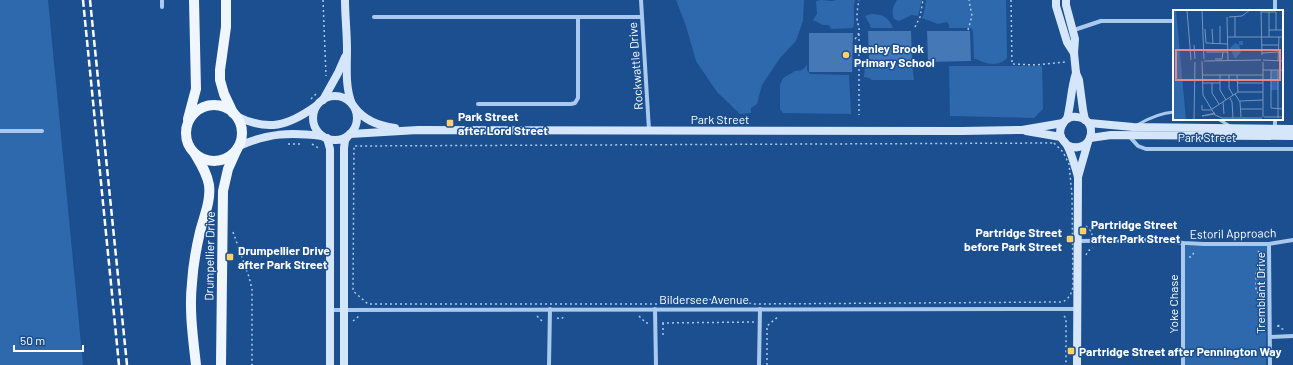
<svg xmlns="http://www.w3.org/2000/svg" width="1293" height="365" viewBox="0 0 1293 365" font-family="Barlow,sans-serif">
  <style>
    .green { fill: #2e69ad }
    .building { fill: #4478b7 }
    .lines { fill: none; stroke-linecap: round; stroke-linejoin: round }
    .path { stroke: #a9c9ee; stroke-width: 1.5; stroke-dasharray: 2 3; stroke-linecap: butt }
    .lane { stroke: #a9c9ee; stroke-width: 3 }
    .street { stroke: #a9c9ee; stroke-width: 4 }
    .secondary { stroke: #d6e6fa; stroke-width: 8 }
    .primary { stroke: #f0f6ff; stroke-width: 10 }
    .rail { stroke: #fff; stroke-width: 2.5; stroke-dasharray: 7 3; stroke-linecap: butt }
    .poi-dot { fill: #ffd166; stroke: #1b4f8f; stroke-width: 1.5 }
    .labels { text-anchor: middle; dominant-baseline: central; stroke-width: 3; stroke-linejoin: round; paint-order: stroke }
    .poi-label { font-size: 12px; font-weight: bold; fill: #fff; stroke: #1b4f8f; text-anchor: start }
    .street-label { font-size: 12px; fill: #fff; stroke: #1b4f8f }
    .inset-road { fill: none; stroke: #7695bc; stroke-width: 1 }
    .view { fill: #e88989; fill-opacity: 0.15; stroke: #e88989; stroke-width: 2 }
    .inset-edge { fill: none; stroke: #fff; stroke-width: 2 }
  </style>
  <rect width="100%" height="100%" fill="#1b4f8f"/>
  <g class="green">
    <polygon points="0,0 48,0 83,365 0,365"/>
    <polygon points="676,0 804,0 803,21 796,41 780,58 762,85 757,104 751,108 751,113 740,114 717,92 696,61 686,26"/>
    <path d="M 821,0 L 832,1 L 837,0 L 855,0 C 852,10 856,20 853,28 L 831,29 L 829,25 L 823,25 L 813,20 L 817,14 L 816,1 Z"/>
    <path d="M 897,0 L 922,0 L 918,16 L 912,15 L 899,21 L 894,19 C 891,11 893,7 897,0 Z"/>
    <path d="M 926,0 L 1006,0 L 1007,58 C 1001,65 991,65 983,62 C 979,61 978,59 974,59 L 973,32 L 971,28 L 949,28 L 949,25 L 947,22 L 938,24 L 922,18 L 924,13 Z"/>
    <path d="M 871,14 C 882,14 889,17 893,28 L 871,28 L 870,25 L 865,16 Z"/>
    <polygon points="869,63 912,63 914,80 872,80 869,78 864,77 865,67"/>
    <polygon points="807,65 807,70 810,74 849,75 851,114 783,113 780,109 780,85 783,78 795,71 802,70"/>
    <polygon points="949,66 1042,66 1043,109 1034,118 950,116"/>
    <polygon points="1185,246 1267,246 1266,365 1185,365"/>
  </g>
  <g class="building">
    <polygon points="868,31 911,31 912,61 869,61"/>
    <polygon points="927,31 970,31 971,61 928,62"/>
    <polygon points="809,33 853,33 852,72 809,72"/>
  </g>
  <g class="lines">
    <g class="path">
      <polyline points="323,0 326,76"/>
      <polyline points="1011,0 1012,64 1036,65 1066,62"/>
      <polyline points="915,27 920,17 923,0"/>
      <polyline points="968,30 972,16 969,0"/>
      <polyline points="859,34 859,115"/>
      <path d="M 855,39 C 863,30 857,27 857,17 C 857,11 858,5 859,0"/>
      <polyline points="311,99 317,93"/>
      <path d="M 1054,143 L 1063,152 L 1069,164 L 1072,195 L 1073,287 C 1071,295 1069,298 1063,302 L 753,304 L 735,300 L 684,299 L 665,304 L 368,304 L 353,291 L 354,146 Z"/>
      <polyline points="288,144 300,144"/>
      <polyline points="312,144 320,149"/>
      <polyline points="1086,226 1092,232 1092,235"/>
      <polyline points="233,232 249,277 252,289 252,365"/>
      <polyline points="1258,251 1260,253 1263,262 1256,272 1256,291 1262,296"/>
      <polyline points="1086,255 1088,251 1093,248"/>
      <polyline points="1189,257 1191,257 1195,251"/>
      <polyline points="537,316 543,322"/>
      <polyline points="639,316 646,323 648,323"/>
      <polyline points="1064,316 1066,318 1066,365"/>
      <polyline points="557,318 561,319 565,316"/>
      <polyline points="353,321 359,316"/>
      <polyline points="662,323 754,322"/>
      <polyline points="663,323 663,335"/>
      <polyline points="1278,325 1278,330"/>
      <polyline points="1278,325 1282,329 1285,329"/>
      <polyline points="767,365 767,326 779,316"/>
    </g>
    <g class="lane">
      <polyline points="1218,119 1230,126"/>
      <path d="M 1137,125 C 1149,118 1160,113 1174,112"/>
    </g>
    <g class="street">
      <polyline points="641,0 649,130"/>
      <polyline points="1275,0 1275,11"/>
      <polyline points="162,7 162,0"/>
      <polyline points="374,17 642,17"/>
      <polyline points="1074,30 1101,21 1174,21"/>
      <polyline points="478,104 571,104 575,103 578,98 578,17"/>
      <polyline points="1275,129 1275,119"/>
      <polyline points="0,131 42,131"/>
      <polyline points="1129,136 1138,146 1146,149 1293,149"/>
      <polyline points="1078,241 1163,240 1183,243 1204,244 1269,244 1293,240"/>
      <polyline points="1269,244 1270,365"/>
      <polyline points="655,309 656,365"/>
      <polyline points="330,310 1077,309"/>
      <polyline points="1270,337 1293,336"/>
      <polyline points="549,365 550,309"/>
      <polyline points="759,365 760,309"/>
      <polyline points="1183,365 1183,243"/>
    </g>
    <g class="secondary">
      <path d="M 345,0 C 345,16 347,33 347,49 C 347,68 345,87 352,104"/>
      <polyline points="1056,0 1056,6 1067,42 1074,53"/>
      <polyline points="1066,0 1066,5 1075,39 1074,53 1076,73 1079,80 1083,110 1085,120"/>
      <circle cx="335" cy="118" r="22"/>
      <polyline points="323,100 338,73 345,57"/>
      <path d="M 355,108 C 365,121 379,126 395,128"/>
      <path d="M 236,116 C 268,132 288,126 316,106"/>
      <path d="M 1067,119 C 1071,104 1071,88 1076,73"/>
      <polyline points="1089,123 1133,127 1293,129"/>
      <polyline points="1026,131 1061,137"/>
      <polyline points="350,134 418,130 962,131 1022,130 1063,123"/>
      <polyline points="327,138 330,149 330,365"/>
      <polyline points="1090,138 1111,135 1293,136"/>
      <path d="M 1067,145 C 1092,157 1101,119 1077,117 C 1072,116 1067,118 1064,122 C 1061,126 1059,132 1061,137 C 1062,140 1065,142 1067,145 C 1072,154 1075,167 1078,177"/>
      <path d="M 239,146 C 269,133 290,132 322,136"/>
      <polyline points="344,365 344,148 345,140 348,136"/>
      <polyline points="1077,365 1078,177 1088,142"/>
    </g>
    <g class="primary">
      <polyline points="226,0 226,27 220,70 220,80 224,94 233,113"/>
      <circle cx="214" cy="133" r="28"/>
      <polyline points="188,119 196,89 194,0"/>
      <path d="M 195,154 C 201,164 207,173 209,185 C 211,201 204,216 200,232 C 196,249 193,266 192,283 C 189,310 193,338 196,365"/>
      <polyline points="221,365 223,191 228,169 237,149"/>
    </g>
    <g class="rail">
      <polyline points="83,0 119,365"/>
      <polyline points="90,0 127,365"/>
    </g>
  </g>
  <g class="poi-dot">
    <circle cx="846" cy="55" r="4"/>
    <rect x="446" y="119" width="8" height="8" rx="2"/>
    <rect x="1079" y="227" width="8" height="8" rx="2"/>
    <rect x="1066" y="235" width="8" height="8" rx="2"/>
    <rect x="226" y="253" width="8" height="8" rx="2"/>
    <rect x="1067" y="347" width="8" height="8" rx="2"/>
  </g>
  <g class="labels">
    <g class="poi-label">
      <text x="854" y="48">Henley Brook<tspan x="854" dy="14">Primary School</tspan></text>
      <text x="458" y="116">Park Street<tspan x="458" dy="14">after Lord Street</tspan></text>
      <text x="1091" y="224">Partridge Street<tspan x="1091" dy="14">after Park Street</tspan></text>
      <text x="1062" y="232" text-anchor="end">Partridge Street<tspan x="1062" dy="14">before Park Street</tspan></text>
      <text x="238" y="250">Drumpellier Drive<tspan x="238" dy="14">after Park Street</tspan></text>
      <text x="1079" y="351">Partridge Street after Pennington Way</text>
    </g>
    <g class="street-label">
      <text transform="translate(635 66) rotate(-94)">Rockwattle Drive</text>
      <text x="720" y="119">Park Street</text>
      <text x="1207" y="137">Park Street</text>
      <text transform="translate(1233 233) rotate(-1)">Estoril Approach</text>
      <text transform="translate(209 256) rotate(-89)">Drumpellier Drive</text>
      <text transform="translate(1260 293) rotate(-90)">Tremblant Drive</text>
      <text x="704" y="299">Bildersee Avenue</text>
      <text transform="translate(1173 304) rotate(-90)">Yoke Chase</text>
    </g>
  </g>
  <g transform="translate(1173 10)">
    <rect width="110" height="110" fill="#1b4f8f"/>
    <path d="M 0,0 L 3,0 L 13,110 L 0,110 ZM 66,31 L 70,31 L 70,35 L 66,35 L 68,42 L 62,49 L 57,38 L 62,33 L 66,35 ZM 98,60 L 105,60 L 105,80 L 98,80 Z" fill="#2e69ad"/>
    <path class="inset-road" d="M 14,0 L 18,50M 29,0 L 31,49M 88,0 L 89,45M 88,2 L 103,2 L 103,20M 54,7 L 55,51M 56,7 L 69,6 L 77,0M 62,7 L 62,27M 47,16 L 47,34M 32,19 L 33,33 L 54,34M 39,19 L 40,34M 96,20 L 110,20M 54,27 L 110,27M 96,27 L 96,2M 21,35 L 22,49M 88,35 L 105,35M 33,42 L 55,42M 89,43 L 105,42M 42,49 L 49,49 L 50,42M 90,50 L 110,51M 29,51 L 30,85 L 42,105 L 49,108 L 89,108M 31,51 L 88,50M 105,51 L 106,27M 90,60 L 110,60M 98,60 L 98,98 L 110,99M 30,65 L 90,65M 47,65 L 47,80 L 53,90M 56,65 L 56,78 L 60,85M 64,65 L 65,82M 30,73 L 47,73M 39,73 L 39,83 L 46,94M 64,73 L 90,73M 62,84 L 67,92 L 68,107M 57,88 L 59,92 L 60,108M 67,91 L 90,90M 50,92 L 51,104M 29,95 L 29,100 L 39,100M 39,99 L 65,82 L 90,82M 68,99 L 89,99M 42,103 L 29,106 L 42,104M 90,107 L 90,52M 91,107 L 110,107M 105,108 L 105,60M 21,110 L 22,52"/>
    <path class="view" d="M 3,40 L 107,40 L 107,70 L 3,70 Z"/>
    <rect width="110" height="110" class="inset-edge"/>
  </g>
  <path d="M14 345v6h69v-6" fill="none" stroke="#ffffff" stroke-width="2"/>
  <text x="20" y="345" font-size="12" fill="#ffffff" stroke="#1b4f8f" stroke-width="3" paint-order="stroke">50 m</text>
</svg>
